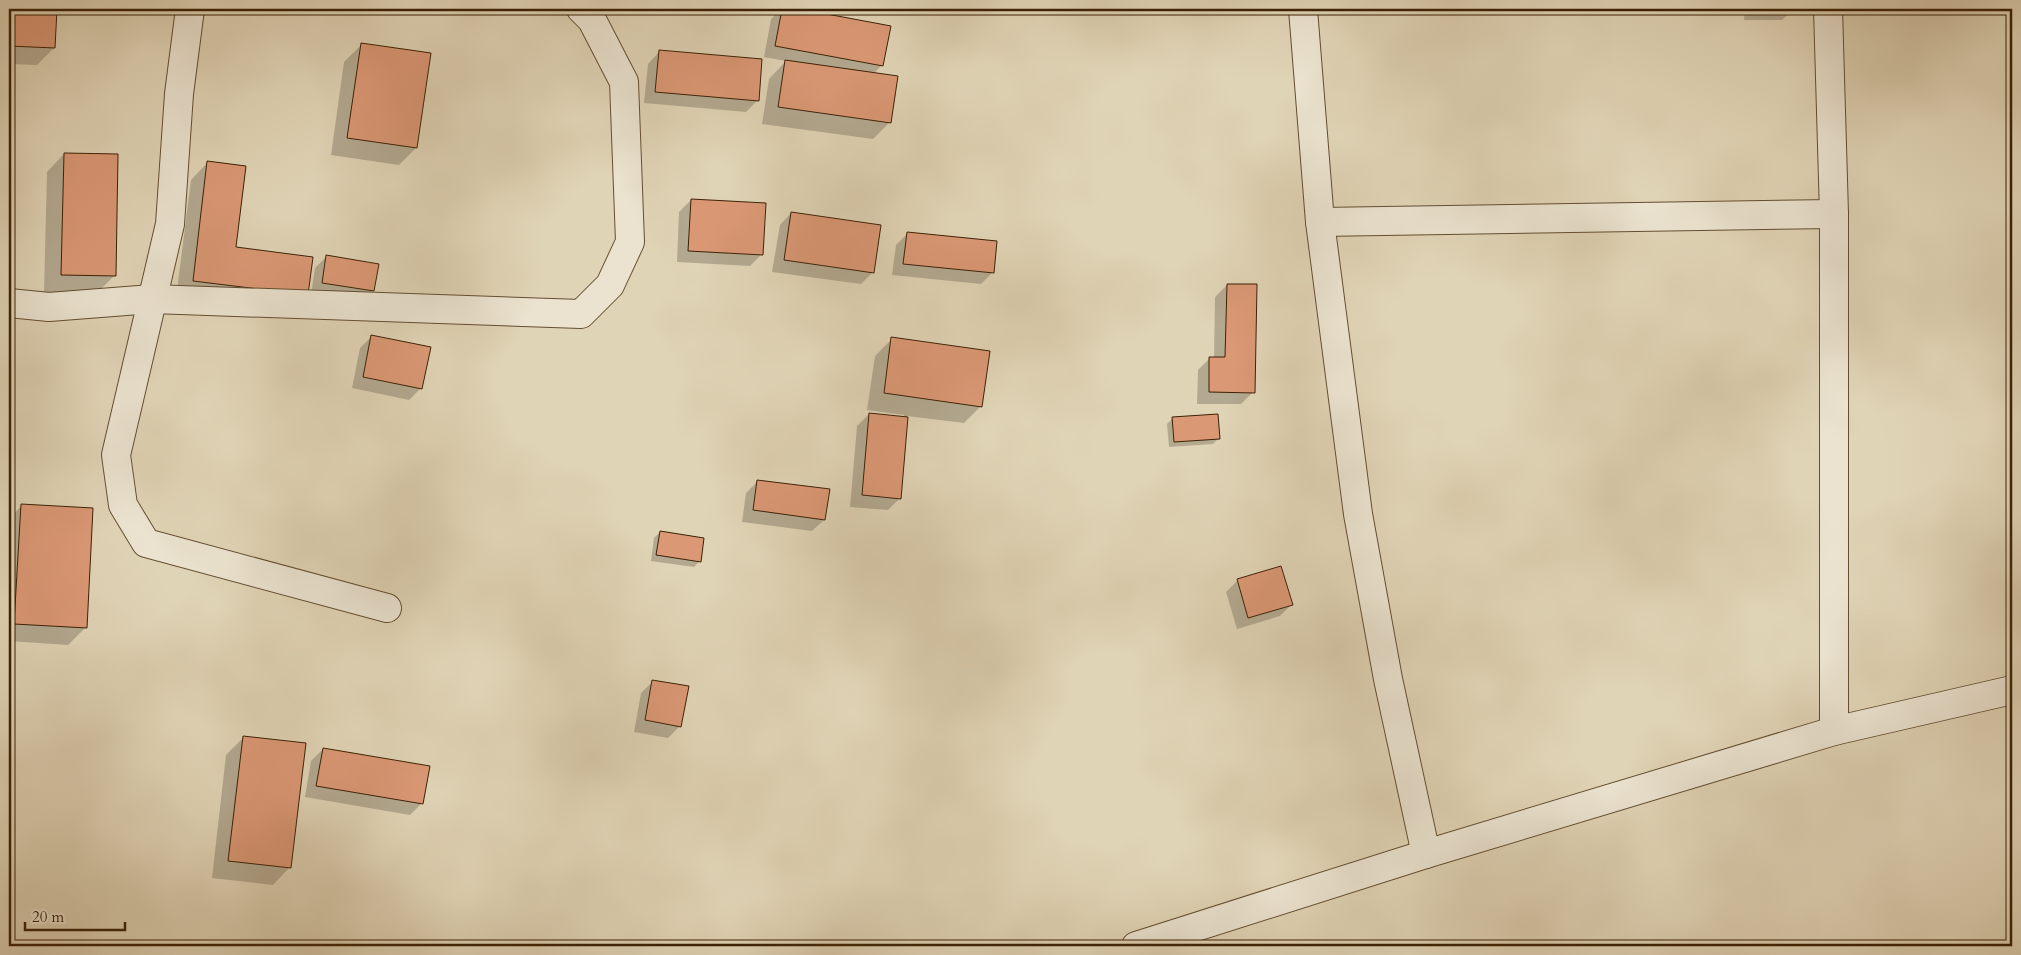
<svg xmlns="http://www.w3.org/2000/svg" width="2021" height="955" viewBox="0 0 2021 955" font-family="Cardo,serif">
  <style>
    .shadow { fill: #0003 }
    .building { fill: #db9875; stroke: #3b2105 }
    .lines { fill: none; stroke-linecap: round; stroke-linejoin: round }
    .street-casing { stroke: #644e31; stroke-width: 30 }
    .street { stroke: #ebe3d0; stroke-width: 28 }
  </style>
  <rect width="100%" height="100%" fill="#e0d4b6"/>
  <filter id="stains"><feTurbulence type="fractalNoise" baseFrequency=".004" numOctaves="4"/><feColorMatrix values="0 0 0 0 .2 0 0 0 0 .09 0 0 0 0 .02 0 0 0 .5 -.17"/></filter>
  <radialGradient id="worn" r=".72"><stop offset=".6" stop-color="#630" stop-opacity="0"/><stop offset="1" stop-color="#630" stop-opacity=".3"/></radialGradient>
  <g class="shadow">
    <polygon points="9,9 56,9 54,48 37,65 9,64"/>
    <polygon points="781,9 793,9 889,27 882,65 873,74 890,122 873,139 762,124 769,79 786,61 764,57 771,19"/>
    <polygon points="1745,9 1794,9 1782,20 1744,20"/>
    <polygon points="362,44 416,148 399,165 331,155 344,62"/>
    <polygon points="659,52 758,100 746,112 644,103 648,64"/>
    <polygon points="64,154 114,276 97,293 44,292 47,172"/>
    <polygon points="208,162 234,248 307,294 176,298 191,180"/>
    <polygon points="691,200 762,254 750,266 677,262 679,212"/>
    <polygon points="791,213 873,272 861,284 772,272 780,225"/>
    <polygon points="908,233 993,272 981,284 892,275 896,245"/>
    <polygon points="327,256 373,291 361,303 311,295 315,268"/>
    <polygon points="1227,285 1253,392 1241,404 1197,404 1198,370 1210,358 1214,358 1215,297"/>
    <polygon points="372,336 421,388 409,400 352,388 360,348"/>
    <polygon points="892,339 981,406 964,423 907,416 900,498 888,510 850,507 857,426 869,414 904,417 904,415 867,410 875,356"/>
    <polygon points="1173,418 1219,438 1213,444 1169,447 1167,424"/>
    <polygon points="758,481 824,520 812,531 742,522 746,493"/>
    <polygon points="22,505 86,627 68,645 9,641 9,519"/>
    <polygon points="660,532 700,561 694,567 651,561 654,538"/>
    <polygon points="1238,580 1291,605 1280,616 1237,629 1226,592"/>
    <polygon points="653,681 680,726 668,738 634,732 641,693"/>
    <polygon points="244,737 290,867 273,885 212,878 226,755"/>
    <polygon points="323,749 422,803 410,815 305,797 311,761"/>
  </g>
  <g class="building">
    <polygon points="9,9 57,9 55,48 9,46"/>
    <polygon points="782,9 800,9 891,26 883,66 775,46"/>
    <polygon points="361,43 431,53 417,148 347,138"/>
    <polygon points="659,50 762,59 759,101 655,92"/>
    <polygon points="785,60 898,76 891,123 778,107"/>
    <polygon points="64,153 118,154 116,276 61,275"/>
    <polygon points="207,161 246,166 236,247 313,257 308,295 193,281"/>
    <polygon points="691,199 766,203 763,255 688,251"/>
    <polygon points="791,212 881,225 874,273 784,260"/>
    <polygon points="907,232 997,241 994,273 903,264"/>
    <polygon points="326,255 379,264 374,291 322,283"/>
    <polygon points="1227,284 1257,284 1255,393 1209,392 1209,357 1225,357"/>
    <polygon points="371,335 431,347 422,389 363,377"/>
    <polygon points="891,337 990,351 982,407 884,393"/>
    <polygon points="869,413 908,417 901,499 862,495"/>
    <polygon points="1218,414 1220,439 1174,442 1172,417"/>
    <polygon points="757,480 830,489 825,520 753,510"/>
    <polygon points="21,504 93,508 87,628 14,624"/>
    <polygon points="660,531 704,538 701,562 656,555"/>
    <polygon points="1281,566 1293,605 1248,618 1237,579"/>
    <polygon points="652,680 689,686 681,727 645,720"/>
    <polygon points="243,736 306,743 291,868 228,861"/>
    <polygon points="323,748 430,766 423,804 316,786"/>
    <polygon points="818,941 819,946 766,946"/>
  </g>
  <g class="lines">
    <g class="street-casing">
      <g id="street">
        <polyline points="190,9 179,94 170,224 116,455 123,505 146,543 387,608"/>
        <polyline points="1303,9 1320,222 1358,514 1388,679 1426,854"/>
        <polyline points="1828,9 1834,214 1834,731"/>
        <polyline points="1320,222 1834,214"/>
        <polyline points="9,303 49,307 152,299 581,314 610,285 630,242 624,82 592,20 581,9"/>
        <polyline points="1136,946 1426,854 1834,731 2012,690"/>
      </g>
    </g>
    <use href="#street" class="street"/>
  </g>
  <rect width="2021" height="955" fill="none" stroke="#e0d4b6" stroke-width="30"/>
  <rect x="10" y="10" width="2001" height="935" fill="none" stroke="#3b2105" stroke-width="2.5"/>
  <rect x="15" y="15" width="1991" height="925" fill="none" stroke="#3b2105"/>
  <path d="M25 922v8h100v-8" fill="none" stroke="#3b2105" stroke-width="2.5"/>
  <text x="32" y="922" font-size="15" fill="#3b2105" stroke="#ebe3d0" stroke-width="4" paint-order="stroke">20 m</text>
  <rect width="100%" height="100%" filter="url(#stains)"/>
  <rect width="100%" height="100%" fill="url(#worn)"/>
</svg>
